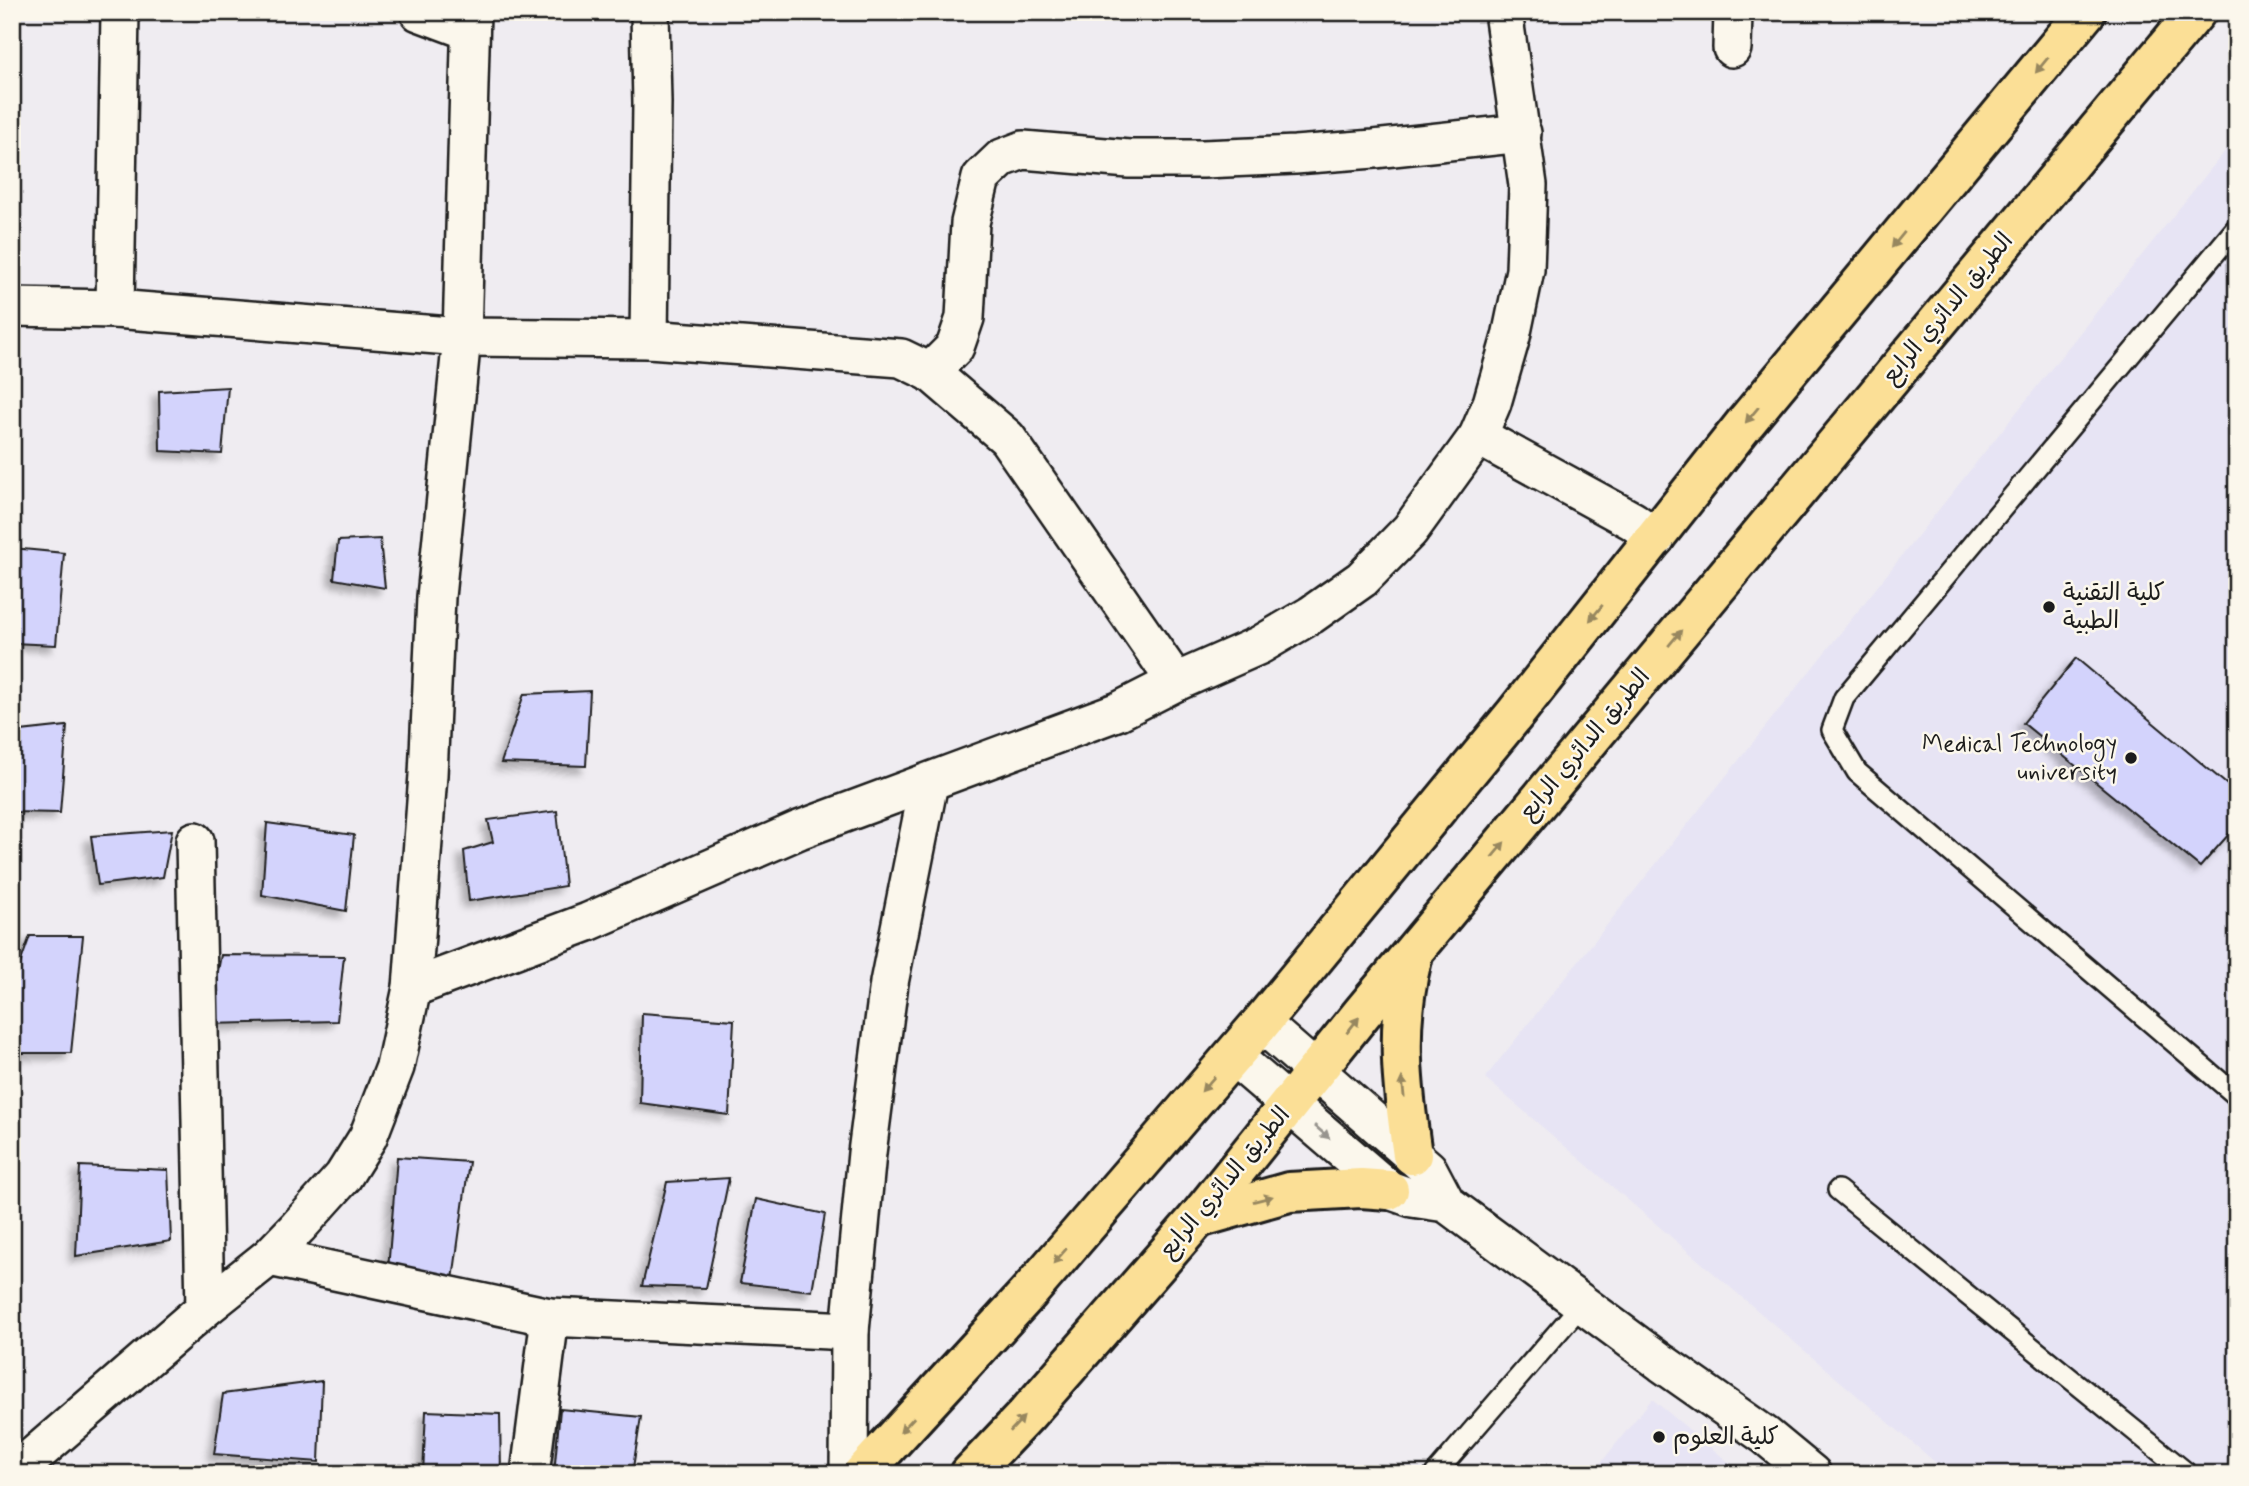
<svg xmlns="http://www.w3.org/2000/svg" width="2249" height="1486" viewBox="0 0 2249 1486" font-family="Mynerve,'Playpen Sans Arabic',sans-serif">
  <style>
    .built { fill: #e7e4f4 }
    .building { fill: #d3d3fc; stroke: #1c1c1c; stroke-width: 2; filter: url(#shadow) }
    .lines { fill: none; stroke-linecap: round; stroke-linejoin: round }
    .lane-casing { stroke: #1c1c1c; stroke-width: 24 }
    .street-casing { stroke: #1c1c1c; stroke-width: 42 }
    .primary-casing { stroke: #1c1c1c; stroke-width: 44 }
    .lane { stroke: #fbf7ec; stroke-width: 19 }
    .street { stroke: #fbf7ec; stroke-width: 37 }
    .primary { stroke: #fbdf96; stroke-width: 38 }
    .oneway { fill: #97875f }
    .oneway2 { fill: #97948e }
    .poi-dot { fill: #1c1c1c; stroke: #fbf7ec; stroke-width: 2.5 }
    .labels { text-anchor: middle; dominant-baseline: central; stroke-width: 5; stroke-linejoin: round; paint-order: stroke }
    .street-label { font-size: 24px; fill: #1c1c1c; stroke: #fbf7ec }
    .poi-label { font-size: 24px; fill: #1c1c1c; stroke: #fbf7ec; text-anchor: start }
  </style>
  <defs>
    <filter id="shadow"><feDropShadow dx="-6" dy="6" stdDeviation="3.5" flood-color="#0004"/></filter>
  </defs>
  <rect width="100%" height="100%" fill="#efecf1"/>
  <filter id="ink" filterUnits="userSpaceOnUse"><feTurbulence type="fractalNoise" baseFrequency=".0143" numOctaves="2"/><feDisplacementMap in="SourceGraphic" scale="14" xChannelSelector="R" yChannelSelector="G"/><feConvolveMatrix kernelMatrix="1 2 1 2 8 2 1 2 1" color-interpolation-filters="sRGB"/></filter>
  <g filter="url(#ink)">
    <g class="built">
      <polygon points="2237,136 2237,1474 1949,1474 1485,1078"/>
      <polygon points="1652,1399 1743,1474 1592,1474"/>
    </g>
    <g class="building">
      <polygon points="228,387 222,454 160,451 159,391"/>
      <polygon points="380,539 385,588 334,579 338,541"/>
      <polygon points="12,548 64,553 56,645 12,643"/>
      <polygon points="2076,658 2237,793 2237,825 2200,867 2023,723"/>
      <polygon points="590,691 586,766 501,763 524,694"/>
      <polygon points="67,726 60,813 12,812 12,732"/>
      <polygon points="557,811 565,886 469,901 464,851 493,842 488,820"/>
      <polygon points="267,823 354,835 346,911 262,895"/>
      <polygon points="172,830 163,877 98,885 91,836"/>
      <polygon points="30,936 83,936 71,1053 12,1053 12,979 15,978"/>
      <polygon points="221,955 344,956 337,1021 208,1024"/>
      <polygon points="642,1013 734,1020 729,1115 640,1103"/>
      <polygon points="397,1157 469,1162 452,1287 388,1270"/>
      <polygon points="80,1166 168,1170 171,1241 76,1256"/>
      <polygon points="729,1178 706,1288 642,1286 667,1182"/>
      <polygon points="756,1199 825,1214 812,1291 740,1283"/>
      <polygon points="322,1381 319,1462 214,1454 223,1394"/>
      <polygon points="560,1409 641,1417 632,1474 554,1474"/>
      <polygon points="426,1411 500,1414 501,1474 423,1474"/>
    </g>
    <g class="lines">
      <g class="lane-casing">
        <g id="lane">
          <polyline points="2237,227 1844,698 1832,730 1857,772 2237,1096"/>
          <polyline points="1838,1190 2188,1474"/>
          <polyline points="1435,1474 1583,1303"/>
        </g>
      </g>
      <g class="street-casing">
        <g id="street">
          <polyline points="419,12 470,31"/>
          <polyline points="1732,48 1733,12"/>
          <polyline points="12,307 115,309 462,337 649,339 901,358 930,372 1007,438 1176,682"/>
          <polyline points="115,309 120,12"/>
          <polyline points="649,339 652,103 650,12"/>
          <polyline points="930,372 955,347 965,318 970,223 981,178 1002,158 1023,150 1129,159 1203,159 1295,155 1374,149 1522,133"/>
          <polyline points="1478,436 1633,521 1656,538"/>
          <polyline points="195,841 205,1308"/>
          <polyline points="412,988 588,922 799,830 1119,711 1176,682 1260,645 1311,615 1362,579 1410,530 1478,436 1492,403 1511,337 1525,270 1528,185 1503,12"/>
          <polyline points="1261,1023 1428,1169 1446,1203 1662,1363 1766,1436 1812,1474"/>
          <polyline points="1233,1056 1389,1190 1412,1198 1446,1203"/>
          <polyline points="269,1257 550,1317 850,1331"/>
          <polyline points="12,1471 35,1455 205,1308 269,1257 298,1227 343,1177 368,1137 395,1067 412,988 428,775 436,597 462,337 471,12"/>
          <polyline points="530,1474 550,1317"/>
          <polyline points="849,1474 850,1331 867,1153 889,983 929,783"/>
        </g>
      </g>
      <g class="primary-casing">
        <g id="primary">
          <path d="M 1412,959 C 1395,1027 1402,1086 1412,1155"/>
          <polyline points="1198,1218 1289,1192 1361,1188 1389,1190"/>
          <polyline points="862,1474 1030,1291 1261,1023 1515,714 1746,422 2086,12"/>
          <polyline points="970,1474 1027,1414 1198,1218 1362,1013 2196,12"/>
        </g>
      </g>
      <use href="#lane" class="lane"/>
      <use href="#street" class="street"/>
      <use href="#primary" class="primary"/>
    </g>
    <defs><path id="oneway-solid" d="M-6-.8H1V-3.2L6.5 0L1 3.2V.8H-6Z" transform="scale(1.75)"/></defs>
    <g class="oneway">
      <use href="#oneway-solid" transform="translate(2042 65) rotate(129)"/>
      <use href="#oneway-solid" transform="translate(1898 240) rotate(129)"/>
      <use href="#oneway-solid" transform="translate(1752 415) rotate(130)"/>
      <use href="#oneway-solid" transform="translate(1596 613) rotate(129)"/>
      <use href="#oneway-solid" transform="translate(1675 638) rotate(-50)"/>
      <use href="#oneway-solid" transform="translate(1498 850) rotate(-50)"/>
      <use href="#oneway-solid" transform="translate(1353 1025) rotate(-52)"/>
      <use href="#oneway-solid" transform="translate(1208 1084) rotate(131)"/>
      <use href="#oneway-solid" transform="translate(1403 1087) rotate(-96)"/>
      <use href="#oneway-solid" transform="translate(1263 1199) rotate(-15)"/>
      <use href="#oneway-solid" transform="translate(1060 1256) rotate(131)"/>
      <use href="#oneway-solid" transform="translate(1017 1424) rotate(-47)"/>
      <use href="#oneway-solid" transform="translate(907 1425) rotate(133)"/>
    </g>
    <use class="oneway2" href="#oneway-solid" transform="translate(1322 1132) rotate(41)"/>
  </g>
  <g class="poi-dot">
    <circle cx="2049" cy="607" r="7"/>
    <circle cx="2131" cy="758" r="7"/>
    <circle cx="1659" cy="1437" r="7"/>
  </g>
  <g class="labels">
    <g class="street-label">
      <text transform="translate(1948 309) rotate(-50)">الطريق الدائري الرابع</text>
      <text transform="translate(1585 745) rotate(-50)">الطريق الدائري الرابع</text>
      <text transform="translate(1225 1183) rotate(-50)">الطريق الدائري الرابع</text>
    </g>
    <g class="poi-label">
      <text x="2063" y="593">كلية التقنية<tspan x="2063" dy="28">الطبية</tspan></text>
      <text x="2117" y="744" text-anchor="end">Medical Technology<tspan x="2117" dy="28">university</tspan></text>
      <text x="1673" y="1437">كلية العلوم</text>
    </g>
  </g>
  <rect width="2249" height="1486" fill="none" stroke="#fbf7ec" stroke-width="42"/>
  <rect x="21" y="21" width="2207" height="1444" fill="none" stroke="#1c1c1c" stroke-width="2.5" filter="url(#ink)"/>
</svg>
